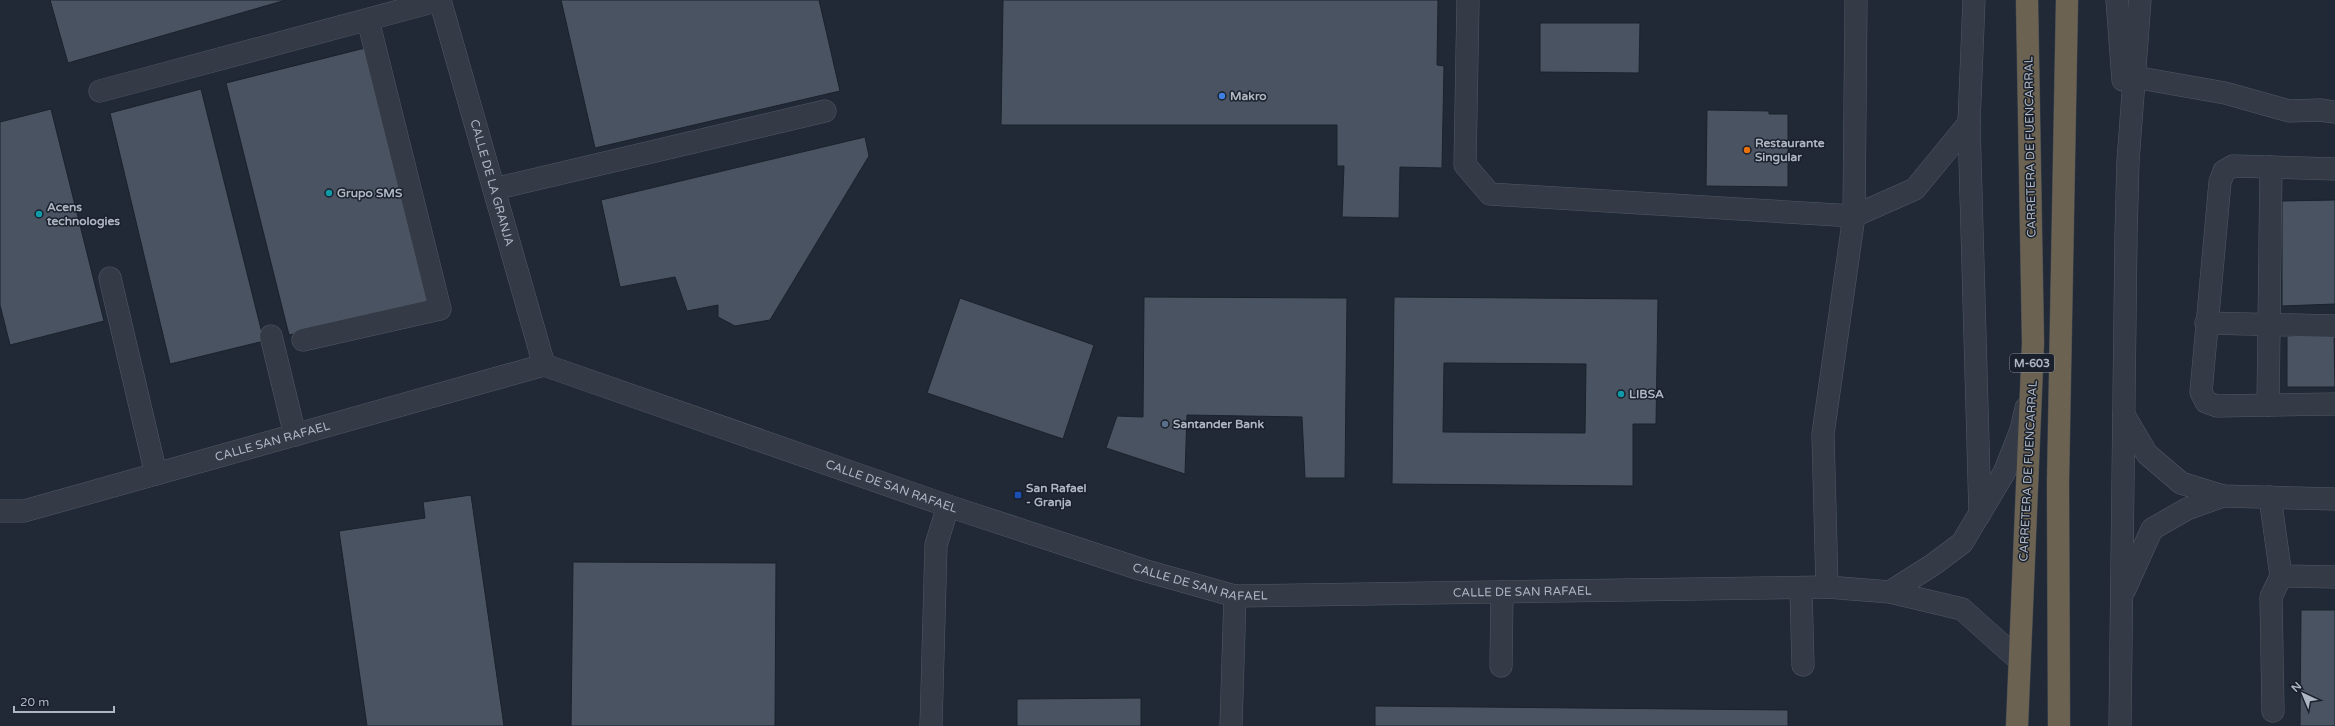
<svg xmlns="http://www.w3.org/2000/svg" width="2335" height="726" viewBox="0 0 2335 726" font-family="'Varela Round',sans-serif">
  <style>
    .building { fill: #495362; stroke: #1b222d; fill-rule: evenodd }
    .lines { fill: none; stroke-linecap: round; stroke-linejoin: round }
    .minor-casing { stroke: #515964; stroke-width: 23 }
    .highway-casing { stroke: #3e4651; stroke-width: 23 }
    .minor { stroke: #343b47; stroke-width: 22 }
    .highway { stroke: #6c6251; stroke-width: 22 }
    .shop-dot { fill: #3f7fe0; stroke: #19202b; stroke-width: 1.5 }
    .food-dot { fill: #e8710a; stroke: #19202b; stroke-width: 1.5 }
    .culture-dot { fill: #0f9aa8; stroke: #19202b; stroke-width: 1.5 }
    .service-dot { fill: #5c6f8a; stroke: #19202b; stroke-width: 1.5 }
    .transit-dot { fill: #1a4fb4; stroke: #19202b; stroke-width: 1.5 }
    .labels { text-anchor: middle; dominant-baseline: central; stroke-width: 3; stroke-linejoin: round; paint-order: stroke }
    .shield { fill: #19202b; stroke: #818995; stroke-width: 1 }
    .shield-label { font-size: 11px; font-weight: bold; fill: #aeb6c3 }
    .poi-label { font-size: 12px; font-weight: bold; fill: #aeb6c3; stroke: #19202b; text-anchor: start }
    .street-label { font-size: 12px; fill: #aeb6c3; stroke: #19202b }
  </style>
  <rect width="100%" height="100%" fill="#212936"/>
  <g class="building">
    <polygon points="50,0 286,0 68,63"/>
    <polygon points="561,0 819,0 840,91 595,148"/>
    <polygon points="1003,0 1438,0 1437,65 1444,66 1442,168 1400,167 1399,218 1342,217 1344,166 1337,166 1337,125 1001,125"/>
    <polygon points="1540,23 1640,23 1639,73 1540,72"/>
    <polygon points="369,47 430,304 289,335 226,83"/>
    <polygon points="201,89 264,341 170,364 110,113"/>
    <polygon points="51,109 104,321 10,345 0,305 0,122"/>
    <polygon points="1707,110 1769,111 1769,114 1788,114 1788,187 1706,186"/>
    <polygon points="865,137 869,156 770,320 735,326 718,317 718,305 687,311 675,277 620,287 601,200"/>
    <polygon points="2335,200 2335,304 2282,306 2282,201"/>
    <polygon points="1144,297 1347,298 1345,478 1305,478 1302,417 1187,415 1185,474 1106,448 1117,416 1143,417"/>
    <path d="M 1394,297 L 1658,299 L 1656,424 L 1633,424 L 1633,486 L 1392,484 ZM 1444,363 L 1586,364 L 1585,433 L 1443,432 Z"/>
    <polygon points="960,298 1094,345 1063,439 927,393"/>
    <polygon points="2334,334 2335,387 2287,387 2287,336"/>
    <polygon points="471,495 504,726 367,726 339,531 425,518 423,502"/>
    <polygon points="573,562 776,563 775,726 571,726"/>
    <polygon points="2301,610 2335,610 2335,726 2300,726"/>
    <polygon points="1141,698 1141,726 1017,726 1017,699"/>
    <polygon points="1375,706 1788,710 1788,726 1375,726"/>
  </g>
  <g class="lines">
    <g class="minor-casing">
      <g id="minor">
        <path id="s1" d="M 440,0 L 544,365"/>
        <polyline points="1468,0 1465,165 1490,194 1854,216 1915,189 1969,123"/>
        <polyline points="1974,0 1969,123 1980,514"/>
        <polyline points="2117,0 2123,80"/>
        <polyline points="2134,77 2225,93 2289,111 2320,110 2335,112"/>
        <polyline points="100,91 440,0"/>
        <polyline points="2335,169 2233,166 2224,171 2220,182 2201,392 2206,402 2217,406 2335,404"/>
        <polyline points="494,189 825,111"/>
        <polyline points="110,278 156,474"/>
        <polyline points="2206,323 2335,326"/>
        <polyline points="271,336 295,435"/>
        <polyline points="303,340 440,309 368,20"/>
        <path id="s2" d="M 544,365 L 948,506 L 1143,570 L 1235,596 L 1827,587 L 1890,592 L 1962,609 L 2019,660"/>
        <polyline points="2268,405 2271,167"/>
        <polyline points="2124,415 2147,454 2181,483 2223,496 2335,499"/>
        <polyline points="2270,497 2281,576 2335,577"/>
        <path id="s3" d="M 0,511 L 24,511 L 544,365"/>
        <polyline points="1827,587 1823,434 1854,216 1856,0"/>
        <polyline points="1801,589 1803,665"/>
        <polyline points="2125,589 2152,529 2187,509 2223,496"/>
        <polyline points="1890,592 1934,564 1962,543 2004,473 2021,430 2026,408"/>
        <polyline points="1501,666 1502,592"/>
        <polyline points="2273,711 2271,597 2281,576"/>
        <polyline points="931,726 936,545 948,506"/>
        <polyline points="1231,726 1235,596"/>
        <polyline points="2120,726 2126,235 2128,161 2140,0"/>
      </g>
    </g>
    <g class="highway-casing">
      <g id="highway">
        <polyline points="2017,726 2033,343 2027,0"/>
        <polyline points="2059,726 2058,483 2067,0"/>
      </g>
    </g>
    <use href="#minor" class="minor"/>
    <use href="#highway" class="highway"/>
  </g>
  <circle class="shop-dot" cx="1222" cy="96" r="4"/>
  <circle class="food-dot" cx="1747" cy="150" r="4"/>
  <g class="culture-dot">
    <circle cx="329" cy="193" r="4"/>
    <circle cx="39" cy="214" r="4"/>
    <circle cx="1621" cy="394" r="4"/>
  </g>
  <circle class="service-dot" cx="1165" cy="424" r="4"/>
  <rect class="transit-dot" x="1014" y="491" width="8" height="8" rx="2"/>
  <g class="labels">
    <rect class="shield" x="2010" y="354" width="44" height="18" rx="3"/>
    <g class="shield-label">
      <text x="2032" y="363">M-603</text>
    </g>
    <g class="poi-label">
      <text x="1230" y="96">Makro</text>
      <text x="1755" y="143">Restaurante<tspan x="1755" dy="14">Singular</tspan></text>
      <text x="337" y="193">Grupo SMS</text>
      <text x="47" y="207">Acens<tspan x="47" dy="14">technologies</tspan></text>
      <text x="1629" y="394">LIBSA</text>
      <text x="1173" y="424">Santander Bank</text>
      <text x="1026" y="488">San Rafael<tspan x="1026" dy="14">- Granja</tspan></text>
    </g>
    <g class="street-label">
      <text transform="translate(2030 147) rotate(-91)">CARRETERA DE FUENCARRAL</text>
      <text stroke="none"><textPath href="#s1" startOffset="190">CALLE DE LA GRANJA</textPath></text>
      <text stroke="none"><textPath href="#s3" startOffset="282">CALLE SAN RAFAEL</textPath></text>
      <text transform="translate(2028 471) rotate(-87)">CARRETERA DE FUENCARRAL</text>
      <text stroke="none"><textPath href="#s2" startOffset="368">CALLE DE SAN RAFAEL</textPath></text>
      <text stroke="none"><textPath href="#s2" startOffset="692">CALLE DE SAN RAFAEL</textPath></text>
      <text stroke="none"><textPath href="#s2" startOffset="1016">CALLE DE SAN RAFAEL</textPath></text>
    </g>
  </g>
  <g transform="translate(2303 694) rotate(316)" stroke="#19202b" stroke-width="3" paint-order="stroke">
  <path d="M0-3L7 15L0 10L-7 15Z" fill="#aeb6c3"/>
  <text y="-6" font-size="11" font-weight="bold" text-anchor="middle" fill="#aeb6c3">N</text>
  </g>
  <path d="M14 706v6h100v-6" fill="none" stroke="#aeb6c3" stroke-width="2"/>
  <text x="20" y="706" font-size="12" fill="#aeb6c3" stroke="#19202b" stroke-width="3" paint-order="stroke">20 m</text>
</svg>
